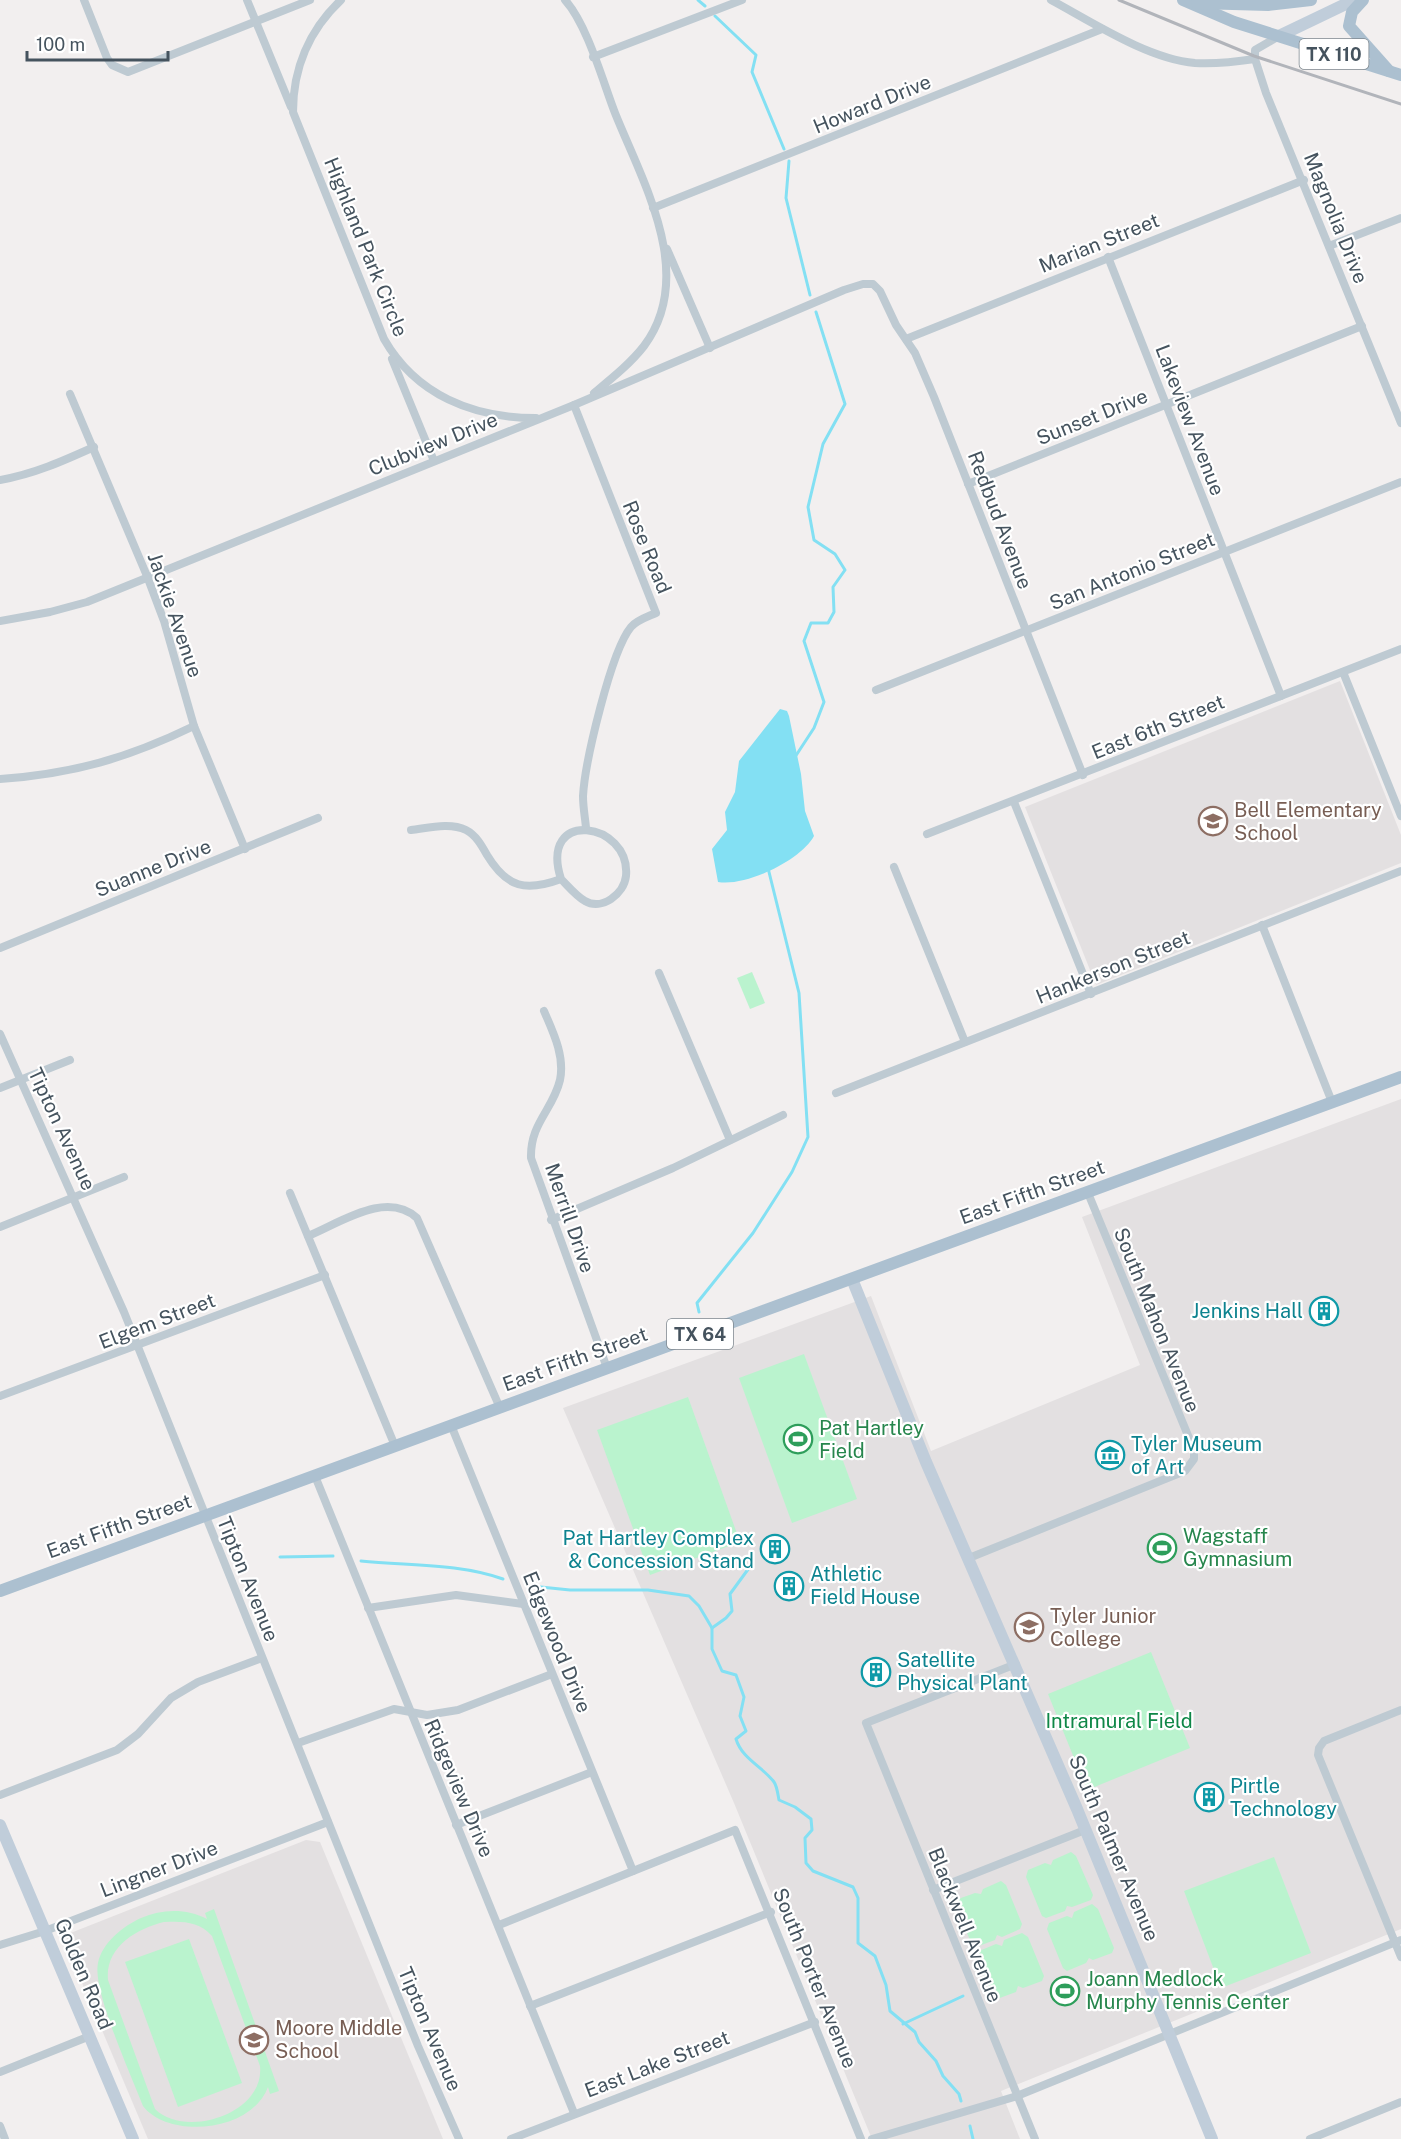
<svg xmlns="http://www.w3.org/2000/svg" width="1401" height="2139" viewBox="0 0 1401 2139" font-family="'Public Sans',sans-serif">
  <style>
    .education { fill: #e3e0e1 }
    .green { fill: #baf3ce; fill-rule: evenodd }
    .water { fill: #83e0f3 }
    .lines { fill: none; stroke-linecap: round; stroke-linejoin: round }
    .stream { stroke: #83e0f3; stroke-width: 3 }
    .street { stroke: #becad2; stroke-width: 8 }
    .secondary { stroke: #c0cdda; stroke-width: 12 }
    .primary { stroke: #acc0d0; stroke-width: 12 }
    .rail { stroke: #b1b4ba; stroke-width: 3 }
    .labels { text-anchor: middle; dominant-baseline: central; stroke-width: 4.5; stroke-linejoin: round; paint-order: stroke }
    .shield { fill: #fff; stroke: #7d878e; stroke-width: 1.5 }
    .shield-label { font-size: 18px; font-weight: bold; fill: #45535e }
    .street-label { font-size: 20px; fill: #45535e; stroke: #fff }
    .education-label { font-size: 20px; fill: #785e54; stroke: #fff; text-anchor: start }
    .culture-label { font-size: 20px; fill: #0d838f; stroke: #fff; text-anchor: start }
    .leisure-label { font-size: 20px; fill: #27864d; stroke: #fff; text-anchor: start }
    .park-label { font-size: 20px; fill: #0f8747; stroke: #fff }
  </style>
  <rect width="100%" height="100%" fill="#f2efef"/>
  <g class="education">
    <polygon points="1340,681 1401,835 1401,863 1096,985 1025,807"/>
    <polygon points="1401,1099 1401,1929 1001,2091 1020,2139 872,2139 734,1803 563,1408 871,1296 931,1451 1140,1365 1082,1217"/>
    <polygon points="306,1840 320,1842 443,2139 148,2139 66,1945 68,1934"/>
  </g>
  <g class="green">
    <polygon points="752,972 765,1003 750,1009 737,978"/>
    <polygon points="804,1354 857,1499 792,1523 739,1378"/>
    <polygon points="688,1397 740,1542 650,1575 597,1430"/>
    <polygon points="1151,1652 1190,1748 1087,1790 1048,1694"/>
    <polygon points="1071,1852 1076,1856 1093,1895 1091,1900 1072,1907 1067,1906 1065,1911 1046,1918 1042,1916 1026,1877 1028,1870 1045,1863 1051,1865 1053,1860"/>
    <polygon points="1274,1857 1311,1953 1221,1988 1184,1891"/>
    <polygon points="1001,1881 1006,1885 1022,1924 1020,1929 1002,1937 997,1935 995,1940 976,1947 972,1945 956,1906 958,1899 975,1893 981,1894 983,1889"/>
    <polygon points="1092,1904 1098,1909 1114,1948 1112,1953 1093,1960 1089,1958 1086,1963 1067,1971 1063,1968 1047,1929 1049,1923 1067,1916 1072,1918 1074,1912"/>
    <path d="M 214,1909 L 279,2091 L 270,2094 L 268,2087 C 251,2133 168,2139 143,2106 C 132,2077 92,1990 98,1963 C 102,1943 123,1926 141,1918 C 162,1909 186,1908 207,1919 L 205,1913 ZM 164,1922 C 182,1921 199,1921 212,1936 L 260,2066 C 265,2114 185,2139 155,2109 L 108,1980 C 105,1947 136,1929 164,1922 Z"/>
    <polygon points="1022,1933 1028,1937 1044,1976 1042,1981 1023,1988 1018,1986 1016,1992 997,1999 993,1996 977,1957 979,1951 996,1944 1002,1946 1004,1940"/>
    <polygon points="189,1939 242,2083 178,2107 125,1962"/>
  </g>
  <path class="water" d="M 780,709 L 787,711 L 789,716 L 801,774 L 805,811 L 814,836 C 801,860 746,887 718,882 L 712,849 L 727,830 L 725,812 L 735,792 L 739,761 Z"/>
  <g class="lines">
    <g class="stream">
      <polyline points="698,0 705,6"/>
      <polyline points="715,16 756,55 752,72 784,149"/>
      <polyline points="789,161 786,198 810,295"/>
      <polyline points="795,757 814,728 824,702 804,641 811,623 828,623 834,612 833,587 845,570 835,554 814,540 808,507 823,444 845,404 816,312"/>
      <polyline points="699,1312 697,1303 753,1233 792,1172 808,1137 799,993 768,868"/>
      <polyline points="280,1557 333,1556"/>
      <path d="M 361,1561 C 408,1566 458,1563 503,1579"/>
      <path d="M 531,1586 L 570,1590 L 648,1590 L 689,1596 L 699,1606 L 712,1628 L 712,1649 L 722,1671 L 736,1675 L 744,1697 L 740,1716 L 746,1731 L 736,1739 C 742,1759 763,1767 774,1782 C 777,1786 778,1795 779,1800 L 795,1807 L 811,1819 L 812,1830 L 805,1838 L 806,1863 L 813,1871 L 853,1887 L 858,1898 L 858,1943 L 875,1956 L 886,1985 L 890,2011 L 915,2032 L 919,2042 L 936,2061 L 943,2076 L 959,2094 L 961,2101"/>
      <polyline points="712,1628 726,1618 732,1611 730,1594 749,1568"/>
      <polyline points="903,2024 963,1996"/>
      <polyline points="970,2126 973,2139"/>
    </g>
    <g class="street">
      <polyline points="84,0 107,58 112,65 128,72 310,0"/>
      <polyline points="247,0 291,107"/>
      <path d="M 341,0 C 309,30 293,69 293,112 L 384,339 C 416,395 473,418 536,418"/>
      <path d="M 565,0 C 587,24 603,82 615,113 C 643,183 697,275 644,346 C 630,364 611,379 594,393"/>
      <path d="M 1051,0 C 1092,22 1148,59 1195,63 C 1215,64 1235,62 1255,59"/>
      <polyline points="1279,36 1255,50 1255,59 1266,93 1401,423"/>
      <polyline points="593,57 742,0"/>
      <polyline points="653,208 1102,29"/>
      <polyline points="1329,246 1401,218"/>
      <polyline points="667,249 710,348"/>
      <polyline points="1108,257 1281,696"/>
      <polyline points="906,339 1304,180"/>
      <polyline points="392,359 434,461"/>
      <polyline points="70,394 147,576 164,621 194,726 245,849"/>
      <path d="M 574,405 L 656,613 C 647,617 637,620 631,627 C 611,651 585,762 583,796 C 583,807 585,817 586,828"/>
      <path d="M 0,480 C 34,474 63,461 94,447"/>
      <polyline points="968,484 1362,326"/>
      <polyline points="0,621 50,612 87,602 574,405 844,290 863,284 873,284 880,291 896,325 915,353 934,397 1083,775"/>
      <polyline points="1343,672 1401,816"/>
      <polyline points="876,690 1401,482"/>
      <path d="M 0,779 C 73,774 128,758 194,726"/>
      <polyline points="1014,802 1091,994"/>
      <path d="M 411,830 C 428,828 450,822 466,830 C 476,835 482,846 487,855 C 507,888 526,892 561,879 C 568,886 576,896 585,901 C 602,911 624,894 626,876 C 631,822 538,807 561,879"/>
      <polyline points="927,834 1401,649"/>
      <polyline points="894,867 965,1042"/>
      <polyline points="1262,925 1332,1102"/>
      <polyline points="0,948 318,818"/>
      <polyline points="659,973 730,1140"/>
      <path d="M 544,1011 C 553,1032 565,1056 560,1080 C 553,1110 530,1123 531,1158 L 607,1368"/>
      <polyline points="0,1034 124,1312 418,2046 459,2139"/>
      <polyline points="0,1088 70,1060"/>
      <polyline points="836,1093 1401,871"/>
      <polyline points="290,1193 395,1446"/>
      <polyline points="551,1220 673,1168 783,1115"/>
      <polyline points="0,1227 124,1177"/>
      <path d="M 308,1236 C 340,1223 386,1190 417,1218 L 500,1408"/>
      <polyline points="0,1396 325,1275"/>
      <polyline points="451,1425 633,1871"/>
      <polyline points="315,1476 574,2113"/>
      <polyline points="969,1558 1185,1471 1194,1459 1194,1450 1088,1193"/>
      <polyline points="368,1608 456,1595 523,1604"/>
      <polyline points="1016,1664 866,1723 1035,2139"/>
      <polyline points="1401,1710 1324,1741 1319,1748 1318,1755 1401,1957"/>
      <polyline points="298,1743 394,1709 427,1715 458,1710 552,1674"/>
      <polyline points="0,1795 117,1750 138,1734 171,1698 198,1682 262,1658"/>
      <polyline points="456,1825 592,1772"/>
      <polyline points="933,1890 1085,1830"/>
      <polyline points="499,1925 735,1830 861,2139"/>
      <polyline points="0,1945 45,1931 328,1822"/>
      <polyline points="530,2006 771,1912"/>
      <polyline points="0,2072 90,2036"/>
      <polyline points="0,2126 5,2139"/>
      <polyline points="511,2139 815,2022"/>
      <polyline points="872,2139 1017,2096 1401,1940"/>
      <polyline points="1310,2139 1401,2102"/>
    </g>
    <g class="secondary">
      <polyline points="1279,36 1354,0"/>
      <polyline points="852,1279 926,1462 1077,1809 1212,2139"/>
      <polyline points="0,1825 133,2139"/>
    </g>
    <g class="primary">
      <polyline points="1183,0 1234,22 1401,75"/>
      <polyline points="1363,0 1352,12 1349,26 1389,71"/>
      <polyline points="1197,3 1268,5 1311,0"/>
      <polyline points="0,1591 1401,1077"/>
    </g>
    <polyline class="rail" points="1119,0 1254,56 1401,104"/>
  </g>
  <defs>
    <g id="school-ring" transform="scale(1.5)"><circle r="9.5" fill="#fff" stroke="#8d6e63" stroke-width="1.5"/><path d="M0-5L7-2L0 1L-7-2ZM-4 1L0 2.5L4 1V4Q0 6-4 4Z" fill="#8d6e63"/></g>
    <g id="building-ring" transform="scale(1.5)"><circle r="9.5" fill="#fff" stroke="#0f9aa8" stroke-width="1.5"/><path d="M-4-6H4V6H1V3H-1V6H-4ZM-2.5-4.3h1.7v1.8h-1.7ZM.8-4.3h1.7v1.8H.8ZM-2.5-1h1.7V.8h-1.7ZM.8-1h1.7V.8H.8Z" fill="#0f9aa8"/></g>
    <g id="stadium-ring" transform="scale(1.5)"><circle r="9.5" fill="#fff" stroke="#2e9e5b" stroke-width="1.5"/><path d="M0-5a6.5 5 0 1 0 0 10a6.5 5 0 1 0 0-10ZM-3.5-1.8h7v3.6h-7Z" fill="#2e9e5b"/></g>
    <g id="museum-ring" transform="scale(1.5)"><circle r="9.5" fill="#fff" stroke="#0f9aa8" stroke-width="1.5"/><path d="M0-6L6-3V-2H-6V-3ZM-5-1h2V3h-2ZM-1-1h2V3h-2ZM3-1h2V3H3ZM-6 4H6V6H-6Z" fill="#0f9aa8"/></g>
    <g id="university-ring" transform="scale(1.5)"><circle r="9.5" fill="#fff" stroke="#8d6e63" stroke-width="1.5"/><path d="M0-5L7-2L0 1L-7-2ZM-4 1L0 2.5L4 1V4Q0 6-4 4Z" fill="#8d6e63"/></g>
  </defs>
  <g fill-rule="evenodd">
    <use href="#school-ring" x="1213" y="821"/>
    <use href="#building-ring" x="1324" y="1311"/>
    <use href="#stadium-ring" x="798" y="1439"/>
    <use href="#museum-ring" x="1110" y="1455"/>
    <use href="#stadium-ring" x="1162" y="1548"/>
    <use href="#building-ring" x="775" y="1549"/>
    <use href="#building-ring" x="789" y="1586"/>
    <use href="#university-ring" x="1029" y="1627"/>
    <use href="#building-ring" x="876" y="1672"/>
    <use href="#building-ring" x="1209" y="1797"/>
    <use href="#stadium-ring" x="1065" y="1991"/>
    <use href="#school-ring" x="254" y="2040"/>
  </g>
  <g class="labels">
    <g class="shield">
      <rect x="1299.5" y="39" width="69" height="30" rx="4.5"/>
      <rect x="667" y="1319" width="66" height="30" rx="4.5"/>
    </g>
    <g class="shield-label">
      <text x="1334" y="54">TX 110</text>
      <text x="700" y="1334">TX 64</text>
    </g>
    <g class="street-label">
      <text transform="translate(872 104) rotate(-22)">Howard Drive</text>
      <text transform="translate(1336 218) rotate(68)">Magnolia Drive</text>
      <text transform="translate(1099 243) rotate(-22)">Marian Street</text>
      <text transform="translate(366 247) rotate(68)">Highland Park Circle</text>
      <text transform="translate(1092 417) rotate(-22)">Sunset Drive</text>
      <text transform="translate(1190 420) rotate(69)">Lakeview Avenue</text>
      <text transform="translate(433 444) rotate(-22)">Clubview Drive</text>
      <text transform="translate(1000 520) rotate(69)">Redbud Avenue</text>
      <text transform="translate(647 547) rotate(68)">Rose Road</text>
      <text transform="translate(1132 571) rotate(-22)">San Antonio Street</text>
      <text transform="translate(175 615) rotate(71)">Jackie Avenue</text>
      <text transform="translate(1158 727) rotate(-22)">East 6th Street</text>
      <text transform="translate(153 868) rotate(-22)">Suanne Drive</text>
      <text transform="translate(1113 967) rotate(-22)">Hankerson Street</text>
      <text transform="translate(62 1129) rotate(65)">Tipton Avenue</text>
      <text transform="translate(1032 1192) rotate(-20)">East Fifth Street</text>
      <text transform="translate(570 1218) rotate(71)">Merrill Drive</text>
      <text transform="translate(1157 1320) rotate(68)">South Mahon Avenue</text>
      <text transform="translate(157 1321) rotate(-21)">Elgem Street</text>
      <text transform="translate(575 1359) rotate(-20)">East Fifth Street</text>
      <text transform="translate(119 1526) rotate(-20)">East Fifth Street</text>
      <text transform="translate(248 1579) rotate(68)">Tipton Avenue</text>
      <text transform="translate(557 1642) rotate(68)">Edgewood Drive</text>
      <text transform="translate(459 1788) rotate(67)">Ridgeview Drive</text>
      <text transform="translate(1114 1848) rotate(67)">South Palmer Avenue</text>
      <text transform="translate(159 1869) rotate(-21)">Lingner Drive</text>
      <text transform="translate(965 1925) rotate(68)">Blackwell Avenue</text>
      <text transform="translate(84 1974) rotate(67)">Golden Road</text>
      <text transform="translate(815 1978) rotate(68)">South Porter Avenue</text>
      <text transform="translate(430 2029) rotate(67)">Tipton Avenue</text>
      <text transform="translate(657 2064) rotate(-21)">East Lake Street</text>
    </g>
    <g class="education-label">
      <text x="1234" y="810">Bell Elementary<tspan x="1234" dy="23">School</tspan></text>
      <text x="1050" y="1616">Tyler Junior<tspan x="1050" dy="23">College</tspan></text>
      <text x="275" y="2028">Moore Middle<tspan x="275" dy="23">School</tspan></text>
    </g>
    <g class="culture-label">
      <text x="1303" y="1311" text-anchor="end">Jenkins Hall</text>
      <text x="1131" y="1444">Tyler Museum<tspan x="1131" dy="23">of Art</tspan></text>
      <text x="754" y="1538" text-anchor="end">Pat Hartley Complex<tspan x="754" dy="23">&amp; Concession Stand</tspan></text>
      <text x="810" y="1574">Athletic<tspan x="810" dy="23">Field House</tspan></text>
      <text x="897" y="1660">Satellite<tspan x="897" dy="23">Physical Plant</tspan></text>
      <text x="1230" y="1786">Pirtle<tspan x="1230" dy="23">Technology</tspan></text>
    </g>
    <g class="leisure-label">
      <text x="819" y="1428">Pat Hartley<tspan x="819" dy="23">Field</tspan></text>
      <text x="1183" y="1536">Wagstaff<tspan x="1183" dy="23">Gymnasium</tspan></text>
      <text x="1086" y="1979">Joann Medlock<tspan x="1086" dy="23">Murphy Tennis Center</tspan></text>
    </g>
    <g class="park-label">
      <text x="1119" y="1721">Intramural Field</text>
    </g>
  </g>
  <path d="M27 51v9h141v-9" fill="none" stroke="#45535e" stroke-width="3"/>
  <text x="36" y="51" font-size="18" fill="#45535e" stroke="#ffffff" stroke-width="4.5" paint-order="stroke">100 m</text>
</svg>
